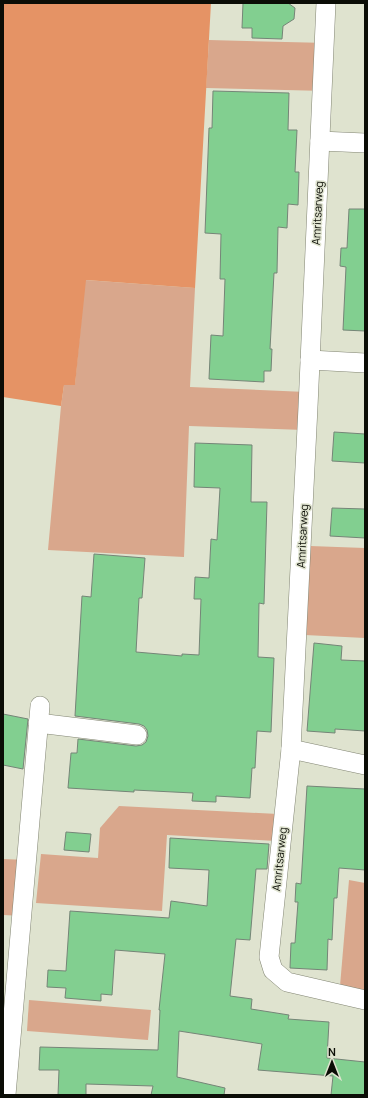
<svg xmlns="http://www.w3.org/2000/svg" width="368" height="1098" viewBox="0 0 368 1098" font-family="Manrope,sans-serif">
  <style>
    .green { fill: #d9a78c }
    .forest { fill: #e59365 }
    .building { fill: #82cf90; stroke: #758577 }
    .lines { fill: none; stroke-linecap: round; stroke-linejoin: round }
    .street-casing { stroke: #828573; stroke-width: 20 }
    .street { stroke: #fff; stroke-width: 19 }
    .labels { text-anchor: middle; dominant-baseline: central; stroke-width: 3; stroke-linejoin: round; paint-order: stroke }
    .street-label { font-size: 11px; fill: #0b0d06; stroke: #dfe3cf }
  </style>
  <rect width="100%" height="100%" fill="#dfe3cf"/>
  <g class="green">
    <polygon points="209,40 328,43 326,91 206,88"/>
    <polygon points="85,280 195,288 190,387 306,392 304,430 189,426 184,557 48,550 61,406 64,385 75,384"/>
    <polygon points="310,546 365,548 365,638 305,635"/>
    <polygon points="119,806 278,814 276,841 167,835 162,911 36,903 41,854 98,858 100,828"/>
    <polygon points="3,859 27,860 24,916 3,915"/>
    <polygon points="349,880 365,883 365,992 340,986"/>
    <polygon points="29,1000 151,1010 148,1040 27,1031"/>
  </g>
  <polygon class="forest" points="3,3 211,3 195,288 86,280 75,385 64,385 61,406 3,397"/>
  <g class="building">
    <polygon points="243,3 288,3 295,8 294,19 283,26 282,39 252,38 252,28 242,28"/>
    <polygon points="213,91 289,93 288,130 297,130 295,172 299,172 298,205 288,204 287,228 278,227 277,273 274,273 270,349 272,349 271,371 264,371 264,382 209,379 211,335 223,336 225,279 220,279 221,234 205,233 209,128 212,128"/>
    <polygon points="349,209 365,209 365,331 343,330 346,267 340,266 341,248 347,248"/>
    <polygon points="334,432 365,434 365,463 332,461"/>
    <polygon points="195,443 252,445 251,502 267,502 264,604 259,603 258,657 274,658 271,732 257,731 255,768 252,768 250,798 216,796 216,802 192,801 193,793 134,790 134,792 68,788 71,753 77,753 78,739 136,746 142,745 146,742 148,736 147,730 144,726 139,724 75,716 82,596 91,597 94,554 145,558 142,598 139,598 136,652 182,656 182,654 199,655 201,599 194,599 195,577 209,578 211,539 217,540 220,488 194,487"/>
    <polygon points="332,508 365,509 365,538 330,536"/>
    <polygon points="314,643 342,646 341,660 365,661 365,731 335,729 335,733 307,731"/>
    <polygon points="3,714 28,719 23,769 3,765"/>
    <polygon points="307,786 365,789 365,870 339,868 337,898 334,898 332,940 328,939 327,970 290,968 291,943 295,943 298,902 295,902 296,883 301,884"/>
    <polygon points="66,832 91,834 89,852 64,850"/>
    <polygon points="170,838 269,844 267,869 256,869 250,940 236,939 230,996 252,999 251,1009 289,1015 288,1019 329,1022 327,1058 365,1062 365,1095 331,1095 333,1076 258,1070 262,1044 179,1031 177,1077 225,1088 224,1095 151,1095 153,1086 86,1084 86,1095 58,1095 59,1070 39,1070 40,1047 158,1050 160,1010 159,1010 165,954 115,950 112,995 101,994 101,1001 65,998 66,988 47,987 48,970 66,971 70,911 169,918 171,901 207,906 209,870 169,868"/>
  </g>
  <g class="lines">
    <g class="street-casing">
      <g id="street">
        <polyline points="326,3 308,407 291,749 269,957 273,970 287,982 365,1000"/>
        <polyline points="320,141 365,143"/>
        <polyline points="310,360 365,363"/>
        <polyline points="38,723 137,735"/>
        <polyline points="291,749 365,765"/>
        <polyline points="6,1095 40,706"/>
      </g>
    </g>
    <use href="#street" class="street"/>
  </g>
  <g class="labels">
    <g class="street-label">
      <text transform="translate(317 213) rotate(-87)">Amritsarweg</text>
      <text transform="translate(302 536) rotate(-87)">Amritsarweg</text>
      <text transform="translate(279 859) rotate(-84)">Amritsarweg</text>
    </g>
  </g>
  <rect width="368" height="1098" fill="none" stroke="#0b0d06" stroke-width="8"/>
  <g transform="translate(332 1062)" stroke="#dfe3cf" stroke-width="3" paint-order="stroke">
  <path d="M0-3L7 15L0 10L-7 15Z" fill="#0b0d06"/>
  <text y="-6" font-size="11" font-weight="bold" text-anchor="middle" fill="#0b0d06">N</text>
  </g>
</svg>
